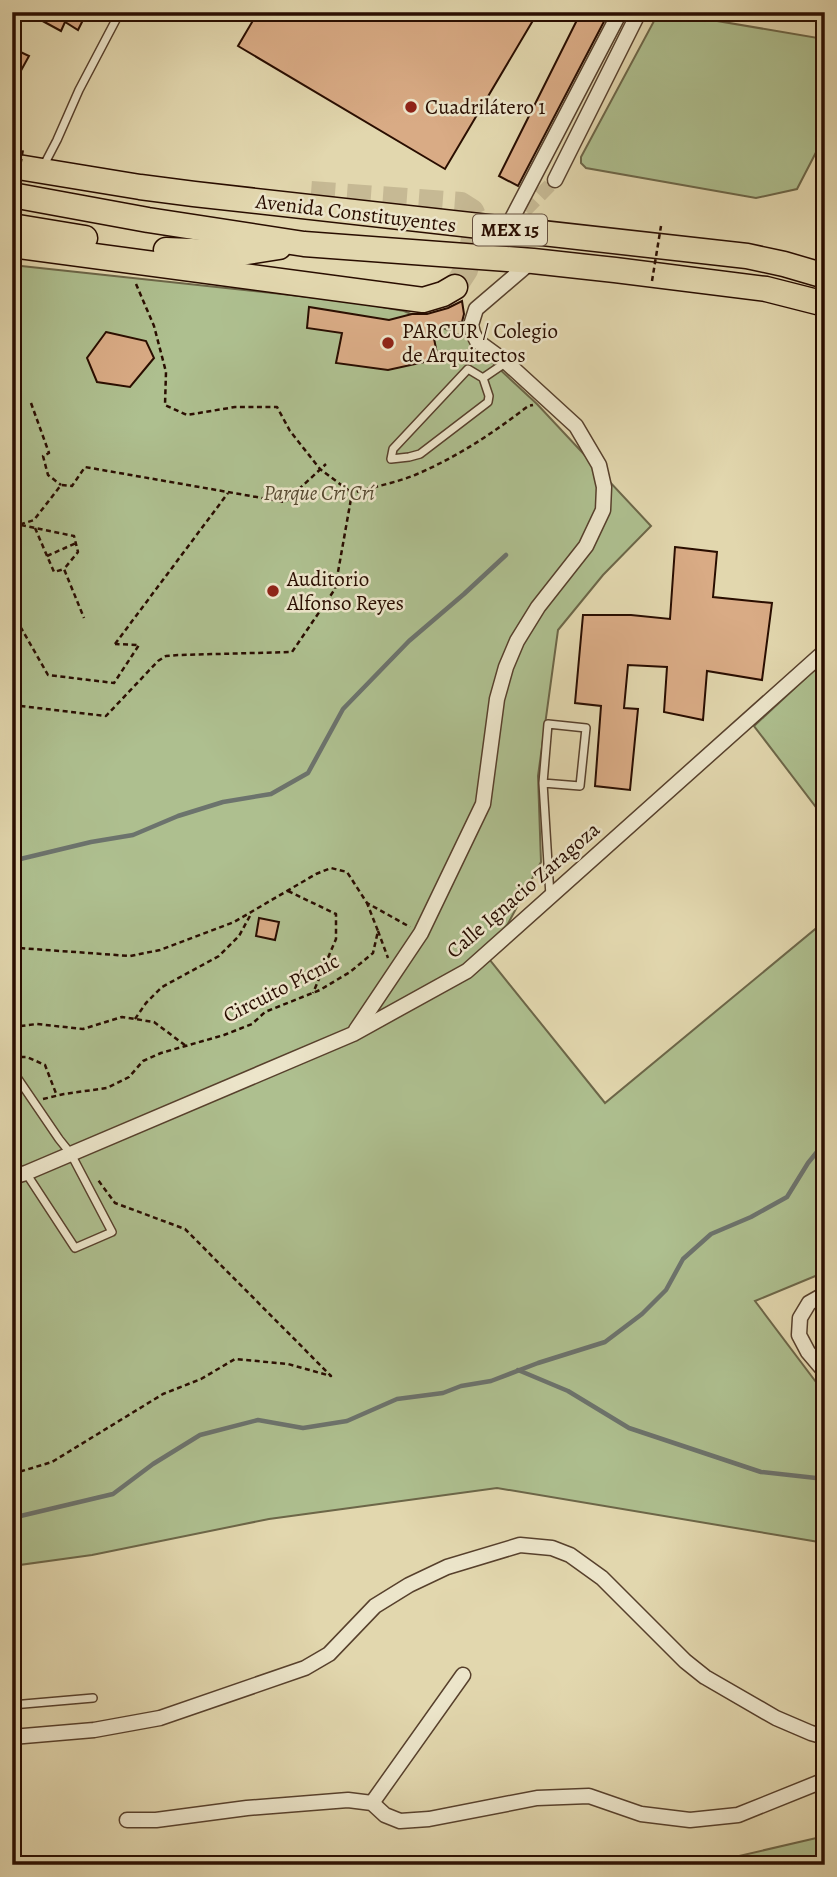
<svg xmlns="http://www.w3.org/2000/svg" width="837" height="1877" viewBox="0 0 837 1877" font-family="Alegreya,serif">
  <style>
    .green { fill: #aebf8f; stroke: #6c6648; stroke-width: 2 }
    .lines { fill: none; stroke-linecap: round; stroke-linejoin: round }
    .stream { stroke: #6c736d; stroke-width: 4.5 }
    .building { fill: #d9ab85; stroke: #290d00; stroke-width: 2 }
    .minor-tunnel { stroke: #c6b994; stroke-width: 14; stroke-dasharray: 14 7; stroke-linecap: butt }
    .trunk-tunnel { stroke: #c6b994; stroke-width: 24; stroke-dasharray: 24 12; stroke-linecap: butt }
    .service-casing { stroke: #57402c; stroke-width: 10 }
    .minor-casing { stroke: #57402c; stroke-width: 17 }
    .trunk-casing { stroke: #290d00; stroke-width: 27 }
    .path { stroke: #290d00; stroke-width: 2.5; stroke-dasharray: 5 3.5; stroke-linecap: butt }
    .service { stroke: #ece5ca; stroke-width: 7 }
    .minor { stroke: #ece5ca; stroke-width: 14 }
    .trunk { stroke: #e2d7ae; stroke-width: 24 }
    .path-bridge { stroke: #290d00; stroke-width: 2.5; stroke-dasharray: 5 3.5; stroke-linecap: butt }
    .poi-dot { fill: #8f2418; stroke: #ece5ca; stroke-width: 2.5 }
    .labels { text-anchor: middle; dominant-baseline: central; stroke-width: 5; stroke-linejoin: round; paint-order: stroke }
    .shield { fill: #ece5ca; stroke: #644e3d; stroke-width: 2 }
    .shield-label { font-size: 19px; font-weight: bold; fill: #290d00 }
    .poi-label { font-size: 21px; fill: #290d00; stroke: #ece5ca; text-anchor: start }
    .street-label { font-size: 21px; fill: #290d00; stroke: #ece5ca }
    .park-label { font-size: 21px; font-style: italic; fill: #584b32; stroke: #ece5ca }
  </style>
  <rect width="100%" height="100%" fill="#e2d7ae"/>
  <filter id="stains"><feTurbulence type="fractalNoise" baseFrequency=".00286" numOctaves="4"/><feColorMatrix values="0 0 0 0 .2 0 0 0 0 .09 0 0 0 0 .02 0 0 0 .5 -.17"/></filter>
  <radialGradient id="worn" r=".72"><stop offset=".6" stop-color="#630" stop-opacity="0"/><stop offset="1" stop-color="#630" stop-opacity=".3"/></radialGradient>
  <g class="green">
    <polygon points="670,13 824,39 825,135 797,189 756,198 586,168 581,163 581,157 654,21 660,15"/>
    <polygon points="12,265 355,302 404,311 466,338 537,404 651,526 603,575 558,630 538,776 541,862 489,959 605,1103 825,921 825,1272 755,1301 825,1394 825,1543 497,1488 269,1519 92,1555 12,1566"/>
    <polygon points="825,660 825,819 754,726"/>
    <polygon points="825,1836 825,1865 700,1865"/>
  </g>
  <g class="lines">
    <g class="stream">
      <polyline points="12,861 91,842 133,835 178,816 223,802 271,794 308,773 343,709 409,641 464,594 506,555"/>
      <polyline points="518,1370 568,1391 629,1428 761,1472 825,1479"/>
      <polyline points="12,1518 113,1494 153,1464 200,1435 258,1420 303,1428 347,1421 397,1399 443,1393 461,1386 491,1381 538,1363 605,1342 642,1314 666,1290 683,1259 711,1234 751,1217 787,1197 808,1163 825,1142"/>
    </g>
  </g>
  <g class="building">
    <polygon points="26,12 87,12 78,30 65,22 61,31"/>
    <polygon points="258,12 538,12 445,169 238,46"/>
    <polygon points="581,12 609,12 518,186 499,176"/>
    <polygon points="12,48 29,56 12,87"/>
    <polygon points="462,301 464,314 462,322 432,328 438,359 388,370 336,363 342,333 307,328 309,307 389,320 412,314 427,314 448,308"/>
    <polygon points="106,332 146,341 154,358 130,387 97,382 87,358"/>
    <polygon points="675,547 717,552 713,597 772,603 762,680 707,671 703,720 664,712 667,667 628,665 624,708 638,709 630,790 595,786 601,706 575,703 583,615 631,615 670,619"/>
    <polygon points="259,918 279,922 275,940 256,936"/>
  </g>
  <g class="lines">
    <polyline class="minor-tunnel" points="466,270 555,180"/>
    <polyline class="trunk-tunnel" points="311,193 461,204 472,211 477,222 466,270 455,287"/>
    <g class="service-casing">
      <g id="service">
        <polyline points="44,165 57,140 79,90 120,12"/>
        <polygon points="468,369 483,378 489,396 488,402 420,454 409,457 391,459 393,449"/>
        <polyline points="483,378 505,363"/>
        <polyline points="543,783 580,786 586,728 548,724 543,783 550,896"/>
        <polyline points="12,1070 59,1139 71,1154 112,1232 75,1248 26,1173"/>
        <polyline points="12,1705 93,1698"/>
      </g>
    </g>
    <g class="minor-casing">
      <g id="minor">
        <polyline points="555,180 639,12"/>
        <polyline points="506,230 620,12"/>
        <polyline points="356,1030 421,933 483,804 497,699 506,667 517,641 538,607 586,546 603,510 604,487 599,465 576,426 506,362 477,341 473,333 471,325 476,309 532,261"/>
        <polyline points="12,1177 26,1173 353,1034 467,971 825,651"/>
        <polyline points="825,1294 809,1303 800,1318 799,1335 808,1352 825,1372"/>
        <polyline points="12,1737 94,1730 160,1718 305,1668 329,1654 375,1606 409,1585 447,1567 520,1545 552,1548 570,1555 602,1578 685,1661 705,1677 776,1718 811,1733 825,1737"/>
        <polyline points="372,1803 463,1675"/>
        <polyline points="127,1820 156,1820 247,1808 348,1800 372,1803 385,1815 400,1821 429,1819 537,1798 589,1796 641,1814 690,1820 738,1815 825,1780"/>
      </g>
    </g>
    <g class="trunk-casing">
      <g id="trunk">
        <polyline points="12,166 140,187 194,194 747,256 784,264 825,276"/>
        <polyline points="12,195 148,220 304,244 533,261 615,270 766,289 825,304"/>
        <polyline points="12,226 85,238"/>
        <polyline points="12,245 423,300 443,294 455,287"/>
        <polyline points="166,250 241,253 279,247"/>
      </g>
    </g>
    <g class="path">
      <polyline points="27,12 28,12"/>
      <polyline points="136,284 154,326 166,372 165,405 187,415 235,407 277,407 290,431 320,469 352,493"/>
      <polyline points="31,403 49,453 43,456 48,475 61,485"/>
      <polyline points="21,525 74,536 78,552 64,569 84,618"/>
      <polyline points="12,527 34,520 61,485 72,486 85,467 285,502 326,464"/>
      <polyline points="35,528 54,572 64,569"/>
      <polyline points="47,556 76,543"/>
      <polyline points="12,612 48,675 114,683 139,645 115,644"/>
      <polyline points="115,644 228,493"/>
      <path d="M 12,705 L 106,716 L 158,661 L 166,656 L 178,655 L 292,652 L 335,589 L 352,493 C 373,487 395,483 415,475 C 457,457 492,434 528,406 L 533,405"/>
      <polyline points="288,891 336,914 336,939 313,993"/>
      <polyline points="378,931 388,958"/>
      <polyline points="12,950 19,948 130,956 160,950 234,922 316,874 331,868 347,872 367,903 410,927"/>
      <polyline points="135,1019 146,1003 162,987 219,956 239,936 251,914"/>
      <polyline points="12,1027 37,1024 83,1029 122,1017 154,1022 186,1046"/>
      <polyline points="12,1057 27,1057 45,1065 57,1096"/>
      <polyline points="43,1099 64,1094 107,1088 129,1077 143,1061 161,1053 224,1035 252,1024 265,1012 320,990 350,972 373,953 378,931 367,903"/>
      <polyline points="12,1474 52,1462 163,1394 201,1379 235,1359 288,1364 331,1376 185,1229 115,1203 98,1180"/>
    </g>
    <use href="#service" class="service"/>
    <use href="#minor" class="minor"/>
    <use href="#trunk" class="trunk"/>
    <g class="path-bridge">
      <polyline points="12,214 23,149"/>
      <polyline points="652,281 661,226"/>
    </g>
  </g>
  <g class="poi-dot">
    <circle cx="411" cy="107" r="7"/>
    <circle cx="388" cy="343" r="7"/>
    <circle cx="273" cy="591" r="7"/>
  </g>
  <g class="labels">
    <rect class="shield" x="473" y="214.5" width="74" height="31" rx="5"/>
    <g class="shield-label">
      <text x="510" y="230">MEX 15</text>
    </g>
    <g class="poi-label">
      <text x="425" y="107">Cuadrilátero 1</text>
      <text x="402" y="331">PARCUR / Colegio<tspan x="402" dy="24">de Arquitectos</tspan></text>
      <text x="287" y="579">Auditorio<tspan x="287" dy="24">Alfonso Reyes</tspan></text>
    </g>
    <g class="street-label">
      <text transform="translate(356 213) rotate(7)">Avenida Constituyentes</text>
      <text transform="translate(523 890) rotate(-41)">Calle Ignacio Zaragoza</text>
      <text transform="translate(281 988) rotate(-27)">Circuito Pícnic</text>
    </g>
    <g class="park-label">
      <text x="319" y="493">Parque Cri Crí</text>
    </g>
  </g>
  <rect width="837" height="1877" fill="none" stroke="#e2d7ae" stroke-width="42"/>
  <rect x="14" y="14" width="809" height="1849" fill="none" stroke="#290d00" stroke-width="3.5"/>
  <rect x="21" y="21" width="795" height="1835" fill="none" stroke="#290d00" stroke-width="2"/>
  <rect width="100%" height="100%" filter="url(#stains)"/>
  <rect width="100%" height="100%" fill="url(#worn)"/>
</svg>
